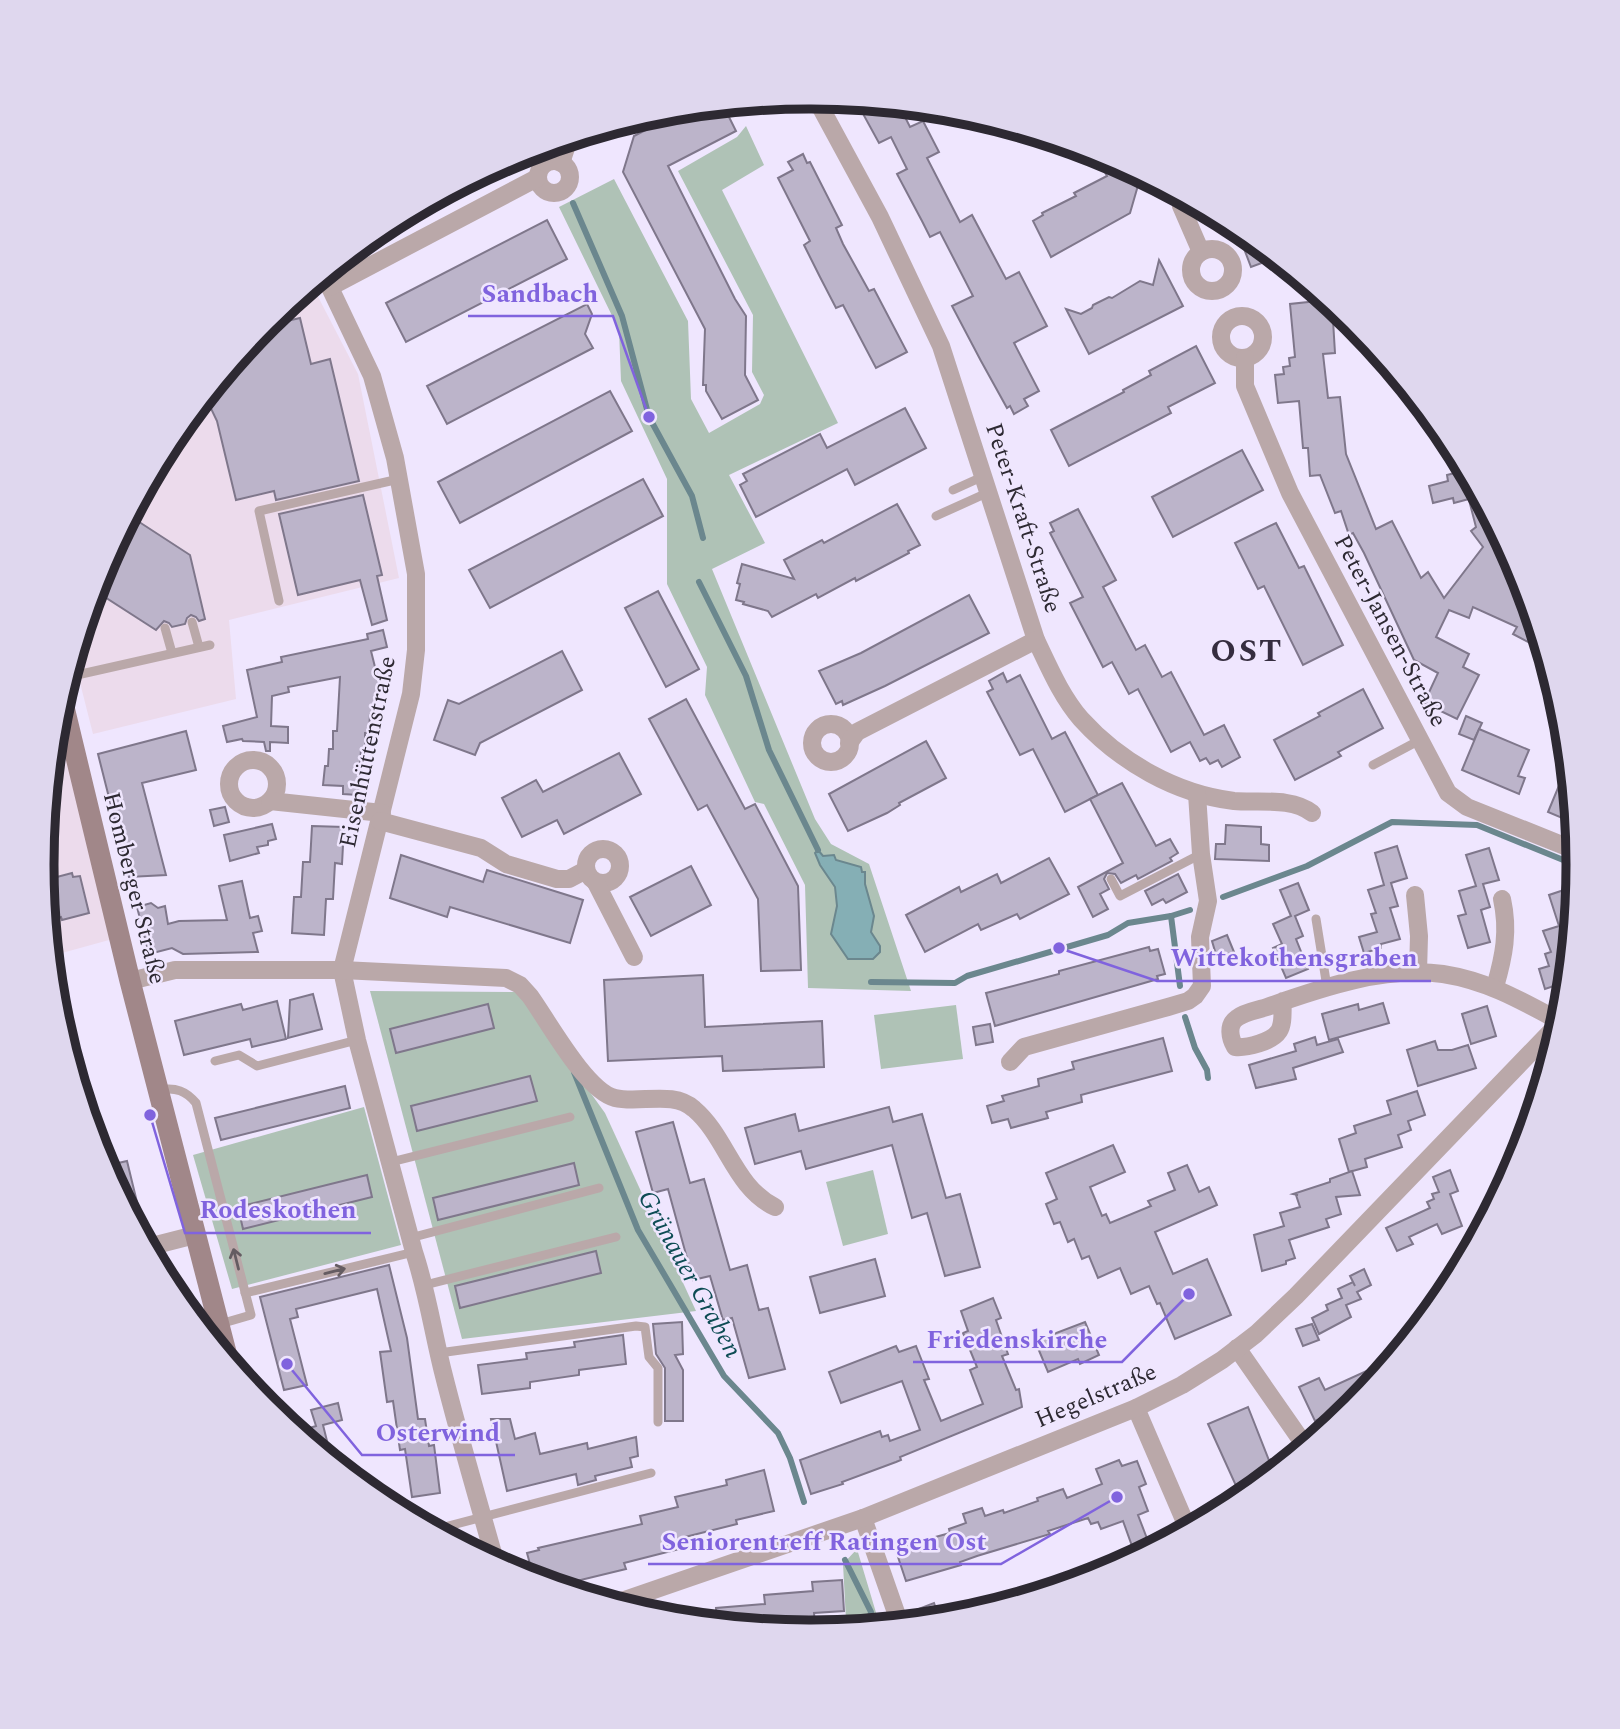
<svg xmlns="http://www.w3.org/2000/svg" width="1620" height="1729" viewBox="0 0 1620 1729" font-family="Spectral,serif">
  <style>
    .commercial { fill: #ecdbec }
    .green { fill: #afc2b6 }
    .water { fill: #85afb5; stroke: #6b878e; stroke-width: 2 }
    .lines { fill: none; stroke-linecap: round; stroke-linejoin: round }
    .stream { stroke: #6b878e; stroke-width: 6 }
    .building { fill: #bcb4ca; stroke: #7f778b; stroke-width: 2 }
    .service { stroke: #baa8a9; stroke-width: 9 }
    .minor { stroke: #baa8a9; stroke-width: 18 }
    .secondary { stroke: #a18789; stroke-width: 21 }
    .oneway { stroke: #655c62 }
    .labels { text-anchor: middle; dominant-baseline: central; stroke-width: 5; stroke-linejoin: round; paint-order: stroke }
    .street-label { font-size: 24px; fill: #2d2932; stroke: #efe6fe }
    .water-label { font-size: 26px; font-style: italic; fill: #0d4c54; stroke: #efe6fe }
    .district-label { font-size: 32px; font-weight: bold; letter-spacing: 2px; fill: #352d3f; stroke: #efe6fe }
    .rim { fill: none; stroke: #2d2932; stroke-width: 9 }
    .leader { fill: none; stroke: #8063de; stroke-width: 2.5 }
    .callout-dot { fill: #8063de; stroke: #efe6fe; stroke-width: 2.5 }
    .callout-label { font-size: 26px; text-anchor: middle; font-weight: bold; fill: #8063de; stroke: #efe6fe; stroke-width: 5; stroke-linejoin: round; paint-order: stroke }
  </style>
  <rect width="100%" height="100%" fill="#efe6fe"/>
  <g class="commercial">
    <polygon points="312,285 358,374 399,578 229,620 236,699 93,734 74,659 101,570 172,437 267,321"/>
    <polygon points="57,714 120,937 51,956 42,865"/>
  </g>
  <g class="green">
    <polygon points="746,126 764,165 722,190 838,423 729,475 765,543 712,569 815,819 831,844 869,864 911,991 808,988 805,885 764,804 755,802 705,695 707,667 667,584 667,479 621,381 619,330 559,207 614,179 688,321 691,399 709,433 760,404 764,395 752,372 753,315 678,171 737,137"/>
    <polygon points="370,991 518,992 605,1113 696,1311 462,1339"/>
    <polygon points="956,1005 963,1059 881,1069 874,1015"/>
    <polygon points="364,1107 401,1245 232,1289 193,1155"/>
    <polygon points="873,1170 888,1234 843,1246 826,1182"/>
    <polygon points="857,1549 880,1626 810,1632 799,1631 846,1620 843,1564"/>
  </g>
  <polygon class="water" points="818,850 823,856 834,855 836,860 861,867 862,872 865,872 865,884 874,916 871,932 880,946 880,952 873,959 848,959 831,934 837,906 835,887 820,865 815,853"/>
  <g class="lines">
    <g class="stream">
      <polyline points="573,203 622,316 649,417 692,496 703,538"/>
      <polyline points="699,582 746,676 769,750 818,850"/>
      <polyline points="1223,897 1307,866 1392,822 1477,825 1578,866"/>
      <polyline points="1171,916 1190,910"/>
      <polyline points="871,982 955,983 967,976 1108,935 1128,923 1171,916 1180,986"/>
      <polyline points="1185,1017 1195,1048 1207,1070 1208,1078"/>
      <polyline points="574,1072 638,1230 724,1376 778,1433 790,1458 804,1502"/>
      <polyline points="845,1560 871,1612 868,1627"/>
    </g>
  </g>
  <g class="building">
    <polygon points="856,101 899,105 910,127 923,121 939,152 927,158 960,222 972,215 1006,279 1019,272 1047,326 1014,343 1039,391 1024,399 1028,406 1014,414 1010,406 1007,408 981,361 952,306 973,296 940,232 930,237 922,221 897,174 907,169 891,137 879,143"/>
    <polygon points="723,105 736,131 668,166 735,299 746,316 745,375 758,400 722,419 706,391 706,385 703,385 705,329 623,172 634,136 688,108"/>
    <polygon points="1094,152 1141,175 1130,213 1051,257 1033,221 1043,215 1042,213 1076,196 1074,193 1107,176"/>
    <polygon points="803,154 807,163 810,162 842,225 836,228 843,244 869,291 874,289 907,352 876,368 843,305 836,308 820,277 804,245 810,241 778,178 793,170 788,162"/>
    <polygon points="547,220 567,259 406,342 386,303"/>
    <polygon points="1235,225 1237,226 1275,258 1251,267"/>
    <polygon points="1159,260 1183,306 1089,354 1066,309 1081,314 1092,308 1093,305 1109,297 1112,298 1140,281 1153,285"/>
    <polygon points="1327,300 1332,304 1335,353 1323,354 1328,398 1340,397 1346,454 1376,529 1392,521 1421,578 1428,572 1444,598 1483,547 1471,531 1476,527 1469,500 1499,532 1520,572 1538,632 1532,644 1513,634 1517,627 1473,607 1469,618 1449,610 1436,637 1469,654 1463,667 1479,675 1457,719 1424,703 1438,673 1414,660 1364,553 1353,533 1349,535 1341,511 1335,513 1320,475 1310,476 1308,448 1303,448 1299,401 1278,403 1275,375 1284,374 1283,367 1290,366 1289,358 1295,357 1290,304"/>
    <polygon points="587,304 592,314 585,334 593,348 447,424 427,386"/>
    <polygon points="273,317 274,324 300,318 311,364 330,359 359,481 276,500 274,491 236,500 217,421 205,396"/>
    <polygon points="1196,346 1215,383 1168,407 1171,413 1069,466 1051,430 1124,392 1123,390 1151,375 1149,371"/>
    <polygon points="610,391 632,431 460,523 438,482"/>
    <polygon points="905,408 926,448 855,485 847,469 756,517 740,485 747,481 743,474 820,434 827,448"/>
    <polygon points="1242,450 1263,490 1173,537 1152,497"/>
    <polygon points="1466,470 1480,496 1454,503 1453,498 1433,503 1429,486 1448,481 1447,475"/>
    <polygon points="643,479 663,516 490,608 469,570"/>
    <polygon points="363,495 382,575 377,576 387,620 372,625 360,580 298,595 279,514"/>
    <polygon points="897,504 920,545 908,551 909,553 856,581 855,578 818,598 816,594 772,617 768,611 743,604 744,602 736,600 740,584 737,583 742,564 794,579 784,560 822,540 824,543"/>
    <polygon points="1078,509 1116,580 1103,587 1136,650 1145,645 1162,677 1171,672 1204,735 1224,725 1240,757 1222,767 1218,760 1210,764 1206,758 1200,761 1190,742 1171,752 1138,689 1129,694 1112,662 1103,667 1070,603 1083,597 1050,533 1054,531 1050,523"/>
    <polygon points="130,516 190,555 205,619 199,621 196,617 191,615 187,618 185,624 172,627 169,623 164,621 156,630 94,590 101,570"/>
    <polygon points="1276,523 1299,568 1304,566 1343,645 1303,665 1264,586 1258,589 1235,543"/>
    <polygon points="658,591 699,669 666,687 625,608"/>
    <polygon points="969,595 989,633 885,686 843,705 842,701 836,704 819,671 861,653"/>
    <polygon points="383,630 387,647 371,651 379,683 378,697 374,714 370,714 369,733 365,733 365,750 361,750 358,795 343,794 343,786 323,785 325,766 328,766 329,749 333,749 333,731 337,731 340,677 288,687 289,692 272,696 271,726 288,727 288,743 270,742 270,751 266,751 264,742 243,741 242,739 227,742 223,726 257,717 247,670 282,662 281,657 368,639 367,634"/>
    <polygon points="562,651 582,690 480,743 475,755 434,740 448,700 459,704"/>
    <polygon points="1003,673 1007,682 1020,675 1052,739 1065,732 1098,795 1065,812 1033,749 1020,755 987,692 993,689 989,681"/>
    <polygon points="1363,689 1383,728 1338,752 1341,756 1295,780 1274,740 1320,716 1318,713"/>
    <polygon points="686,699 745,809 755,804 798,886 801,970 761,971 758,899 707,805 698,810 649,719"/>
    <polygon points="1466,716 1482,723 1474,740 1459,734"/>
    <polygon points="1479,729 1529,750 1518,776 1525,778 1519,794 1462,770"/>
    <polygon points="186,731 196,770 142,783 166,875 129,877 98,754"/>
    <polygon points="926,741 946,778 899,803 900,805 887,813 848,831 829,794"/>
    <polygon points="619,753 641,794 564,834 557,820 522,837 502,798 536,780 543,792"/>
    <polygon points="1568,764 1568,765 1574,823 1548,812"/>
    <polygon points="1122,783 1156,846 1170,839 1178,853 1170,858 1172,861 1138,879 1136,875 1121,883 1115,874 1107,873 1104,879 1109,889 1100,894 1108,909 1093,917 1078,887 1123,863 1090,799"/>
    <polygon points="225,807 229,822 214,826 210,810"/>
    <polygon points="272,824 276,839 268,841 268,845 257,847 259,853 230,861 224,835"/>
    <polygon points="1226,825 1261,827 1261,844 1269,845 1269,861 1215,859 1216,844 1225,844"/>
    <polygon points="312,826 344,827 342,864 335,863 333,899 326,899 324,935 292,933 294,897 301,897 303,862 310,862"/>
    <polygon points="1397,846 1407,878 1391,883 1398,906 1390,908 1400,939 1381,944 1381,948 1364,953 1359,937 1377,932 1371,914 1376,913 1368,890 1384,885 1375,853"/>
    <polygon points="1489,848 1499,880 1483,884 1490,907 1481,910 1490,942 1468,948 1458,916 1466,914 1459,891 1476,886 1466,855"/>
    <polygon points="401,855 483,882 487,870 583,900 570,943 450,907 447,917 390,898"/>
    <polygon points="1049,858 1069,894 1020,919 1017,914 981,930 978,924 925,952 906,915 959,887 961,892 997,874 1001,883"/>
    <polygon points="691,866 711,905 651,936 630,897"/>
    <polygon points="72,873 73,877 80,876 89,913 62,920 61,917 52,920 46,896 55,893 53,878"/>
    <polygon points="1178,874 1187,892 1166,903 1163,899 1152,905 1145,891"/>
    <polygon points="242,881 250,918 258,916 262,931 253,933 258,952 183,954 172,948 149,954 137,907 151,903 158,908 165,906 168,924 179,921 227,920 219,886"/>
    <polygon points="1298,883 1309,910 1295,916 1303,936 1296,939 1308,969 1286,978 1273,948 1282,944 1273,924 1291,916 1280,890"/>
    <polygon points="1576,886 1566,982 1545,989 1539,969 1549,966 1545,954 1551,952 1543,931 1559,926 1549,895"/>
    <polygon points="1227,935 1234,952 1217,958 1212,941"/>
    <polygon points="1149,947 1150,951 1158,949 1165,974 1157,976 1158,979 995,1026 986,993 1059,974 1059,971"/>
    <polygon points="703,975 705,1027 822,1021 824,1067 723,1071 722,1056 608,1061 604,980"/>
    <polygon points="313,994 322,1029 288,1038 290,1000"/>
    <polygon points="277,1001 286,1039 252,1047 250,1039 184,1055 175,1021 241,1004 243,1010"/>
    <polygon points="1383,1003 1389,1023 1329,1040 1322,1014 1358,1004 1359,1010"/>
    <polygon points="488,1004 494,1028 396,1053 390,1029"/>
    <polygon points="1487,1006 1496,1036 1471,1044 1462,1014"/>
    <polygon points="990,1024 993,1042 976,1045 973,1027"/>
    <polygon points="1315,1037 1317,1045 1338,1039 1343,1052 1293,1068 1296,1079 1256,1088 1249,1065 1296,1051 1294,1044"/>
    <polygon points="1163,1038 1172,1071 1081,1095 1082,1102 1046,1112 1048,1118 1011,1128 1008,1119 992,1123 987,1106 1004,1101 1002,1096 1039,1086 1038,1079 1074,1069 1072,1062"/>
    <polygon points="1435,1041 1438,1050 1452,1050 1468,1045 1476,1068 1418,1086 1407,1050"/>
    <polygon points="530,1076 537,1101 417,1131 411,1106"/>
    <polygon points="345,1086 350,1108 221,1140 215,1118"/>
    <polygon points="1417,1091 1425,1115 1408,1121 1411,1130 1398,1135 1402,1147 1365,1159 1367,1167 1349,1172 1339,1139 1356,1133 1354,1126 1391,1114 1387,1101"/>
    <polygon points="889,1107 893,1122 922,1114 946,1198 960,1194 980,1267 945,1276 927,1213 912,1218 892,1145 806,1169 801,1151 755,1164 745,1128 795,1114 799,1131"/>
    <polygon points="673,1122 690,1183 704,1179 730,1270 747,1265 759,1310 768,1308 785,1369 749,1378 732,1318 723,1320 710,1276 693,1280 668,1189 653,1193 636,1132"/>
    <polygon points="1113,1145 1125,1172 1090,1187 1102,1216 1106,1214 1110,1223 1151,1206 1148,1201 1175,1190 1168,1173 1187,1165 1199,1192 1209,1187 1217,1205 1155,1232 1173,1274 1207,1259 1231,1315 1175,1339 1160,1303 1157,1304 1149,1286 1131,1294 1120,1268 1098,1278 1089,1256 1082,1259 1074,1239 1068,1242 1060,1222 1054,1224 1046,1204 1057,1199 1046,1173"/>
    <polygon points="127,1161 143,1227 138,1229 105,1166"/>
    <polygon points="574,1163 579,1185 438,1220 433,1198"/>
    <polygon points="1450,1170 1458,1191 1450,1194 1462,1226 1442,1234 1437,1224 1409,1237 1413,1244 1397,1251 1386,1228 1430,1208 1427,1202 1434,1199 1432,1194 1439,1192 1433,1177"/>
    <polygon points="1352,1171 1360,1195 1336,1197 1341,1214 1326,1219 1329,1227 1289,1240 1295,1258 1286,1261 1286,1264 1262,1271 1254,1235 1284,1226 1280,1213 1300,1207 1296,1195 1298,1195 1293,1194 1330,1182 1330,1179"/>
    <polygon points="367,1175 372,1197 243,1229 238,1207"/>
    <polygon points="596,1251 601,1273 460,1308 455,1286"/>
    <polygon points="875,1259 885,1296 820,1313 810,1277"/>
    <polygon points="389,1265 407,1338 418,1419 425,1419 429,1446 434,1445 440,1493 412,1497 405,1449 400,1450 393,1401 387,1402 380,1352 391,1351 377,1289 296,1309 298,1317 290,1319 307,1385 284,1390 260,1297"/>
    <polygon points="1364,1269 1371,1285 1357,1292 1361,1299 1346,1305 1351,1317 1319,1334 1312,1318 1328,1310 1326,1305 1342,1298 1338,1289 1353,1282 1355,1286 1350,1276"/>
    <polygon points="993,1298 1001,1318 996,1320 1008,1354 1002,1356 1016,1390 1019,1389 1022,1407 900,1457 901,1460 896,1462 842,1482 843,1484 811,1494 800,1460 880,1431 882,1437 888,1435 890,1441 920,1430 902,1381 841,1403 829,1372 896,1346 899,1352 916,1346 929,1379 924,1380 941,1421 983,1404 970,1370 977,1367 963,1333 968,1331 961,1311"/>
    <polygon points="682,1322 683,1354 675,1355 683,1370 683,1421 665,1421 665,1368 656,1354 653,1324"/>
    <polygon points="1085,1322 1099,1355 1080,1364 1078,1359 1048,1372 1035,1341"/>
    <polygon points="1312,1324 1319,1340 1303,1346 1296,1329"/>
    <polygon points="623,1335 626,1364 579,1370 579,1375 530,1382 530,1388 482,1394 478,1365 527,1359 526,1353 575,1347 574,1342"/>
    <polygon points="1393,1359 1356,1403 1315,1421 1299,1387 1319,1378 1325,1390"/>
    <polygon points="338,1403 342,1420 323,1425 332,1461 296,1432 316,1426 311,1410"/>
    <polygon points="1248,1407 1274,1473 1242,1499 1208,1424"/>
    <polygon points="491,1419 510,1419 515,1439 535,1433 540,1454 587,1443 588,1449 636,1437 638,1456 630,1458 632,1467 595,1476 596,1480 578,1485 576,1474 507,1491"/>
    <polygon points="1119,1460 1122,1466 1137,1461 1146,1484 1139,1487 1148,1511 1138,1515 1151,1549 1136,1557 1123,1521 1101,1529 1098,1522 1091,1524 1088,1518 1048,1531 1050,1534 977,1556 960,1562 961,1565 906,1581 895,1548 950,1533 949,1529 966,1523 963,1514 982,1508 985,1516 1003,1510 1004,1513 1038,1501 1037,1498 1063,1489 1067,1498 1102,1484 1096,1469"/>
    <polygon points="764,1470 774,1511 736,1520 737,1524 685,1537 687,1547 624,1563 626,1569 556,1586 534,1579 527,1553 539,1550 538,1548 642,1524 640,1516 678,1507 675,1497 727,1485 726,1480"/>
    <polygon points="842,1580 844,1611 814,1613 815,1623 766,1626 767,1628 717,1623 716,1608 765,1604 764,1595 813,1591 812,1582"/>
    <polygon points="934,1603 940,1620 911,1623 908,1613"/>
  </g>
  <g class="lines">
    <g class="service">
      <polyline points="953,490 984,476"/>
      <polyline points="936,516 989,492"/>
      <polyline points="279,601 259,511 399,479"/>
      <polyline points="192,622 199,647"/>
      <polyline points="165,628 172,653"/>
      <polyline points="68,677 210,645"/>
      <polyline points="1373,765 1420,740"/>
      <polyline points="1111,879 1120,896 1201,854"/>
      <polyline points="1316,919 1327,987"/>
      <polyline points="215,1061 239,1055 257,1066 357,1040"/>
      <path d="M 159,1090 C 176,1087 186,1091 196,1103 L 251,1315 L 220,1324"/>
      <polyline points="391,1162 570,1117"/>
      <polyline points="410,1238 599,1188"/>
      <polyline points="425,1285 616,1237"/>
      <polyline points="245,1293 414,1252"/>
      <polyline points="439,1353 636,1326 645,1327 649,1357 658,1368 658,1422"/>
      <polyline points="433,1530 651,1473"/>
    </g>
    <g class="minor">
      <path d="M 815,97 L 880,217 L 941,346 L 1036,640 C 1049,667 1061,696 1081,719 C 1120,762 1176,794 1234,801 C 1259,803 1292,797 1312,813"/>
      <circle cx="554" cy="177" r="16"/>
      <polyline points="561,163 569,139"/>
      <polyline points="1180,196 1181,206 1201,252"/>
      <circle cx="1212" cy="270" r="21"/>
      <path d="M 324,275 L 372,376 L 395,458 L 416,574 L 416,650 L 411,694 L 342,970 L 357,1040 L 414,1252 C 427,1291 433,1332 443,1372 C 459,1436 478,1500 496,1564"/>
      <polyline points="330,287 537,178"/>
      <circle cx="1242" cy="337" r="21"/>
      <polyline points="1245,358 1245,386 1290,493 1448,793 1467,807 1577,851"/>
      <circle cx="831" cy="743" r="19"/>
      <polyline points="849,743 857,732 1036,640"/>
      <circle cx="253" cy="784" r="24"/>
      <polyline points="270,801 382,813"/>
      <polyline points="380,821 481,848 506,864 557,879 569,879 586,870"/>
      <circle cx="603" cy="866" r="17"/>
      <polyline points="596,883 634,957"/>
      <polyline points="1415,895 1419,936 1418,972"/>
      <path d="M 130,981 L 175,970 L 342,970 L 506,978 L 520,985 L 530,996 C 548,1021 586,1091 615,1098 C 640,1104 673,1090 694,1109 C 727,1137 734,1187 775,1207"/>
      <path d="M 1495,987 C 1504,956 1509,931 1502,899"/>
      <path d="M 1283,1001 C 1282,1010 1284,1023 1279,1031 C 1272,1042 1247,1048 1235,1047 C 1230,1038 1227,1025 1237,1018 C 1244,1012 1258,1010 1267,1007 C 1321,988 1384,966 1443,974 C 1488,981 1522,1001 1561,1022"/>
      <polyline points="1010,1062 1024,1047 1168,1007 1188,1001 1195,996 1202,986 1200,937 1208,901 1201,854 1197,794"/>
      <polyline points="148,1247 195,1235"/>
      <polyline points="1237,1348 1301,1440 1309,1444"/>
      <polyline points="1136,1408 1188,1529"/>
      <polyline points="863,1518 900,1624"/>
      <polyline points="613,1604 863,1518 1136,1408 1182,1385 1222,1360 1256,1334 1296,1296 1561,1021"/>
    </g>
    <polyline class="secondary" points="62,699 130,981 228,1360"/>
  </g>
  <defs><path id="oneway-shaft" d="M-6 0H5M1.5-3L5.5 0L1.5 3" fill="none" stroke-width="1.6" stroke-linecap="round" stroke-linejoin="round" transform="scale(1.75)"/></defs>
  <g class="oneway">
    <use href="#oneway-shaft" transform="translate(236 1259) rotate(-104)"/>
    <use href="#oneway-shaft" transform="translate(335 1271) rotate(-14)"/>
  </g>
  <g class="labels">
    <g class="street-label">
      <text transform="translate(1023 518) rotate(72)">Peter-Kraft-Straße</text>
      <text transform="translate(1390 631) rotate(62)">Peter-Jansen-Straße</text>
      <text transform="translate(368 752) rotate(-78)">Eisenhüttenstraße</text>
      <text transform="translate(134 888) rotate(76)">Homberger Straße</text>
      <text transform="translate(1096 1396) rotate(-23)">Hegelstraße</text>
    </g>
    <g class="water-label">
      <text transform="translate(690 1274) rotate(61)">Grünauer Graben</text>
    </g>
    <g class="district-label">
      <text x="1247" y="651">OST</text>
    </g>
  </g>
  <path d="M0 0H1620V1729H0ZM809 109H811A755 755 0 0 1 1566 864V865A755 755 0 0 1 811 1620H809A755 755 0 0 1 54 865V864A755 755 0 0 1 809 109Z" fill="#dfd7ee" fill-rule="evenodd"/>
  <path class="rim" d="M809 109H811A755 755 0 0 1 1566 864V865A755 755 0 0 1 811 1620H809A755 755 0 0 1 54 865V864A755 755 0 0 1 809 109Z"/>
  <path class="leader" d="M649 417L613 316H468M1059 948L1157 981H1431M150 1115L185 1233H371M1189 1294L1122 1362H913M287 1364L362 1455H515M1117 1497L1001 1564H648"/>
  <g class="callout-dot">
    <circle cx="649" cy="417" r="7"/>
    <circle cx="1059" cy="948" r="7"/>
    <circle cx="150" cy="1115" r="7"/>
    <circle cx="1189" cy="1294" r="7"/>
    <circle cx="287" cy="1364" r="7"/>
    <circle cx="1117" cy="1497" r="7"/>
  </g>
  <g class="callout-label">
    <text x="540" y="302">Sandbach</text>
    <text x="1294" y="966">Wittekothensgraben</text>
    <text x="278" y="1218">Rodeskothen</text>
    <text x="1017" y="1348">Friedenskirche</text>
    <text x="438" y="1441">Osterwind</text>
    <text x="824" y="1550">Seniorentreff Ratingen Ost</text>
  </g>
</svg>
